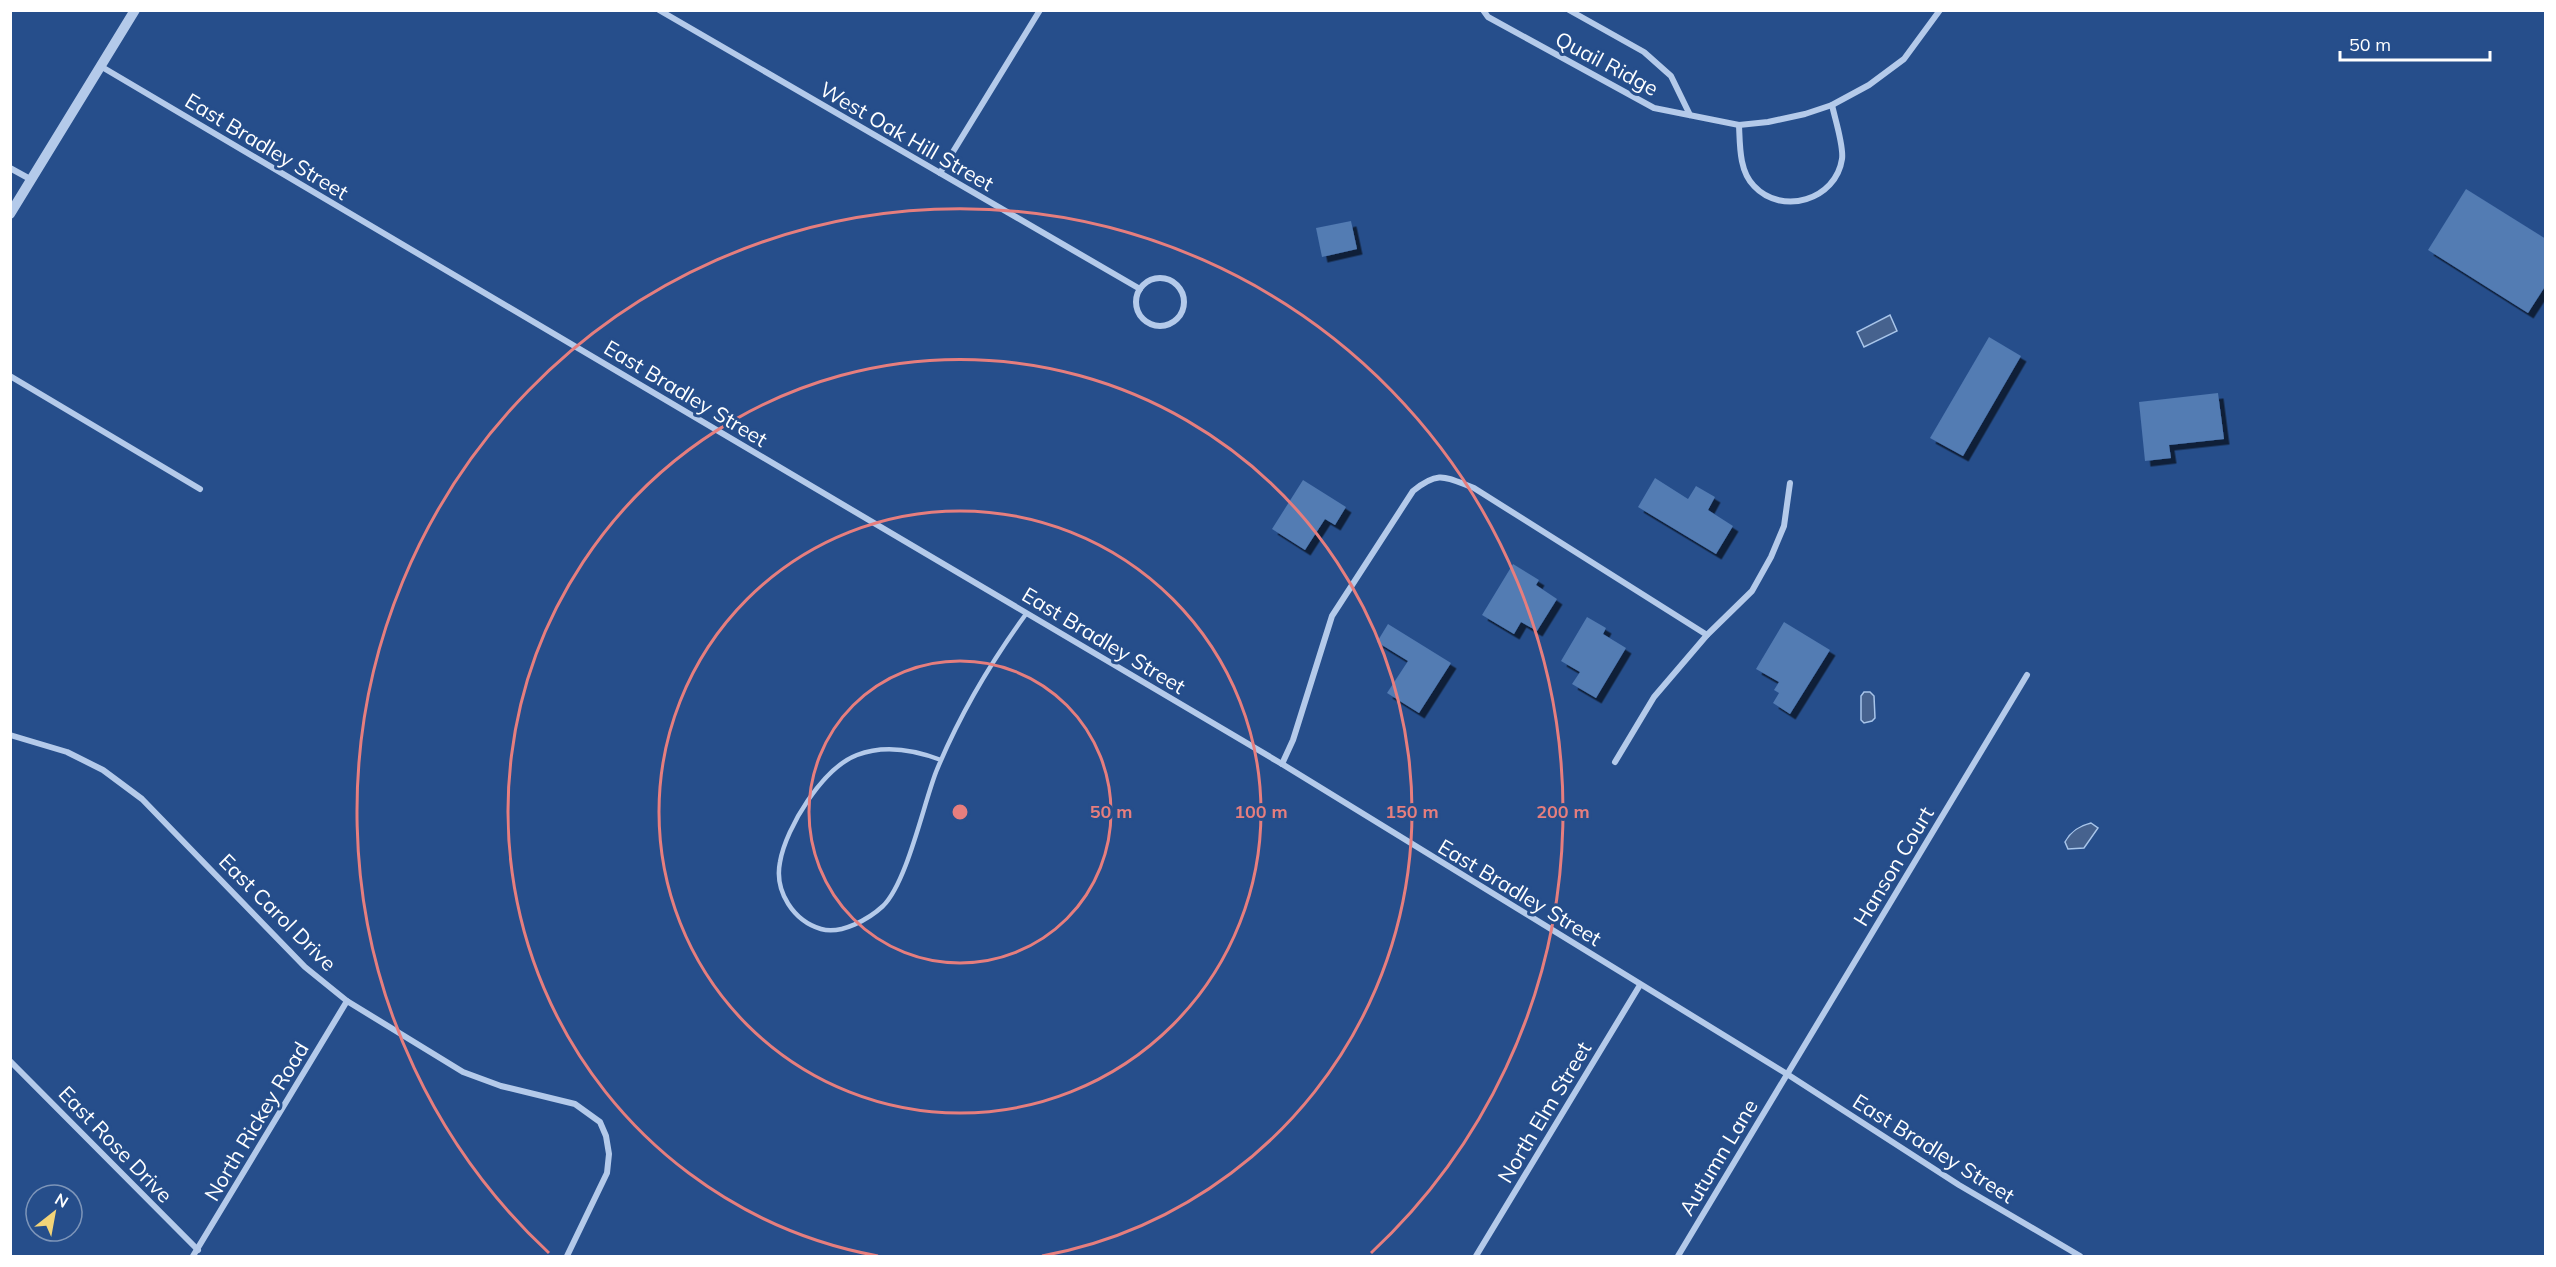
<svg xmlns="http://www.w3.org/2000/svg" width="2556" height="1267" viewBox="0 0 2556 1267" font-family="Mulish,sans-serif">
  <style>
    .water { fill: #46628e; stroke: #a8c5ea; stroke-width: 1.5 }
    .building { fill: #527bb3; filter: url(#shadow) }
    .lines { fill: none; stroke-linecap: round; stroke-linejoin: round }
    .service { stroke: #b4caea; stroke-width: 4.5 }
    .minor { stroke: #b4caea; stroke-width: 6 }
    .tertiary { stroke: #b4caea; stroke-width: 10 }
    .ring { fill: none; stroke: #e67e7e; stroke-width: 3 }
    .labels { text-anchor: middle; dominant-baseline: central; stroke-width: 6; stroke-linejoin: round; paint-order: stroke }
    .street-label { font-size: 21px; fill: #fff; stroke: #264e8b }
    .centre { fill: #e67e7e; stroke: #264e8b; stroke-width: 3 }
    .ring-label { font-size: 18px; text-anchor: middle; font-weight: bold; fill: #e67e7e; stroke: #264e8b; stroke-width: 6; stroke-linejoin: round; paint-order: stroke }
  </style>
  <defs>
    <filter id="shadow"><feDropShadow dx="5.5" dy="5.5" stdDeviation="0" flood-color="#0009"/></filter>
  </defs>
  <rect width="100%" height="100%" fill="#264e8b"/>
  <g class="water">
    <polygon points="1890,315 1897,331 1864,347 1857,332"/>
    <polygon points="1864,692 1870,692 1874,696 1875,718 1872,721 1864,723 1861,720 1861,696"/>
    <path d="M 2091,823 L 2098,828 L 2084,848 L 2068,849 L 2065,842 C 2071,831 2079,826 2091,823 Z"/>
  </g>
  <g class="building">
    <polygon points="2466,189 2546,239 2546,285 2528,313 2428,250"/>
    <polygon points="1351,221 1357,249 1322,257 1316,228"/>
    <polygon points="1989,337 2021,356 1963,456 1930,438"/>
    <polygon points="2218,393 2224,439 2169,445 2171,458 2145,461 2139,402"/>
    <polygon points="1655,478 1688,499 1696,486 1715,497 1708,510 1733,526 1716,554 1638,507"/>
    <polygon points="1303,480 1346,507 1335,525 1325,519 1305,550 1272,529"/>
    <polygon points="1513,564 1539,580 1536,585 1557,599 1537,631 1521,622 1514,634 1482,615"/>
    <polygon points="1587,617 1606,628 1603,634 1626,648 1596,698 1572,684 1580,672 1561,661"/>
    <polygon points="1784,622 1830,650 1790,714 1773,703 1779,693 1774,690 1779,682 1756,669"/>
    <polygon points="1388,624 1451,663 1419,713 1387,693 1408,661 1377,642"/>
  </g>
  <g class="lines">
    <path class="service" d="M 941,760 C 915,750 885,744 857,755 C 823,768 786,827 780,862 C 774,892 794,921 821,929 C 841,935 869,919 883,906 C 907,882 923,806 936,772 C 959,716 991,662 1026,614"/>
    <g class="minor">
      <polyline points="659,10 1140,289"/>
      <polyline points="1483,10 1488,17 1654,108 1739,125 1768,122 1805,114 1832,105 1869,85 1904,59 1940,10"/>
      <polyline points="1569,10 1644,52 1671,76 1690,115"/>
      <polyline points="102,67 1282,764 1787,1074 1959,1185 2080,1256"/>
      <path d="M 1739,125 C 1740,145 1739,171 1754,186 C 1782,216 1836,200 1842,159 C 1844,146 1835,119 1832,105"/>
      <polyline points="10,168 30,179"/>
      <polyline points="940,173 1040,10"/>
      <circle cx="1160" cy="302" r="24"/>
      <polyline points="10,376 200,489"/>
      <polyline points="10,735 67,752 103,770 142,799 305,967 347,1001 463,1072 501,1086 575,1104 600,1122 606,1136 609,1154 607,1173 567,1256"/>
      <polyline points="1615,762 1654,697 1707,635 1752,591 1771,557 1784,526 1790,483"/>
      <path d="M 1282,764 L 1293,740 L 1332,616 L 1413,491 C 1439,470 1445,477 1474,488 L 1707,635"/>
      <polyline points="10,1061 198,1250"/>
      <polyline points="193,1256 347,1001"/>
      <polyline points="1476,1256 1640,985"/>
      <polyline points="1678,1256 2027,675"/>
    </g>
    <polyline class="tertiary" points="10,214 135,10"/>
  </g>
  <g class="ring">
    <circle cx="960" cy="812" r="151"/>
    <circle cx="960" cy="812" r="301"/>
    <path d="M878 1256A452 452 0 1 1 1042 1256"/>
    <path d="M549 1253A603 603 0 1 1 1371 1253"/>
  </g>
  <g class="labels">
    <g class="street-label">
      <text transform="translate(1607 63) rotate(28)">Quail Ridge</text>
      <text transform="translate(907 136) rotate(30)">West Oak Hill Street</text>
      <text transform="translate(267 146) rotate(31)">East Bradley Street</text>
      <text transform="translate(686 393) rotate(31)">East Bradley Street</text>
      <text transform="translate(1104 640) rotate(31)">East Bradley Street</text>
      <text transform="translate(1893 866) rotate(-59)">Hanson Court</text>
      <text transform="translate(1520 892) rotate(31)">East Bradley Street</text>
      <text transform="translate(278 912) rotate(45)">East Carol Drive</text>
      <text transform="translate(1544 1112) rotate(-59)">North Elm Street</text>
      <text transform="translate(256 1121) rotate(-59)">North Rickey Road</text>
      <text transform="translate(116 1144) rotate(46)">East Rose Drive</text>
      <text transform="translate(1934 1148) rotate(32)">East Bradley Street</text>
      <text transform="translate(1718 1157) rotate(-59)">Autumn Lane</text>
    </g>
  </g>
  <circle cx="960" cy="812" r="9" class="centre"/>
  <g class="ring-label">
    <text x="1111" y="818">50 m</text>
    <text x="1261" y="818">100 m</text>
    <text x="1412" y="818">150 m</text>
    <text x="1563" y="818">200 m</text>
  </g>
  <rect width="2556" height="1267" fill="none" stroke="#ffffff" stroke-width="24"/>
  <g transform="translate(54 1213) rotate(31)"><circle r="28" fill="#264e8b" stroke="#7d95b9" stroke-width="1.5"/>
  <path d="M0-4.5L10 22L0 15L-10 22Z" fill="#f3d478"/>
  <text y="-9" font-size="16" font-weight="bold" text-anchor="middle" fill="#ffffff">N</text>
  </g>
  <path d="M2340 51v9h150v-9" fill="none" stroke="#ffffff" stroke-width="3"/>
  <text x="2349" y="51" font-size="18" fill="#ffffff" stroke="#264e8b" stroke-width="4.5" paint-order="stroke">50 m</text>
</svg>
